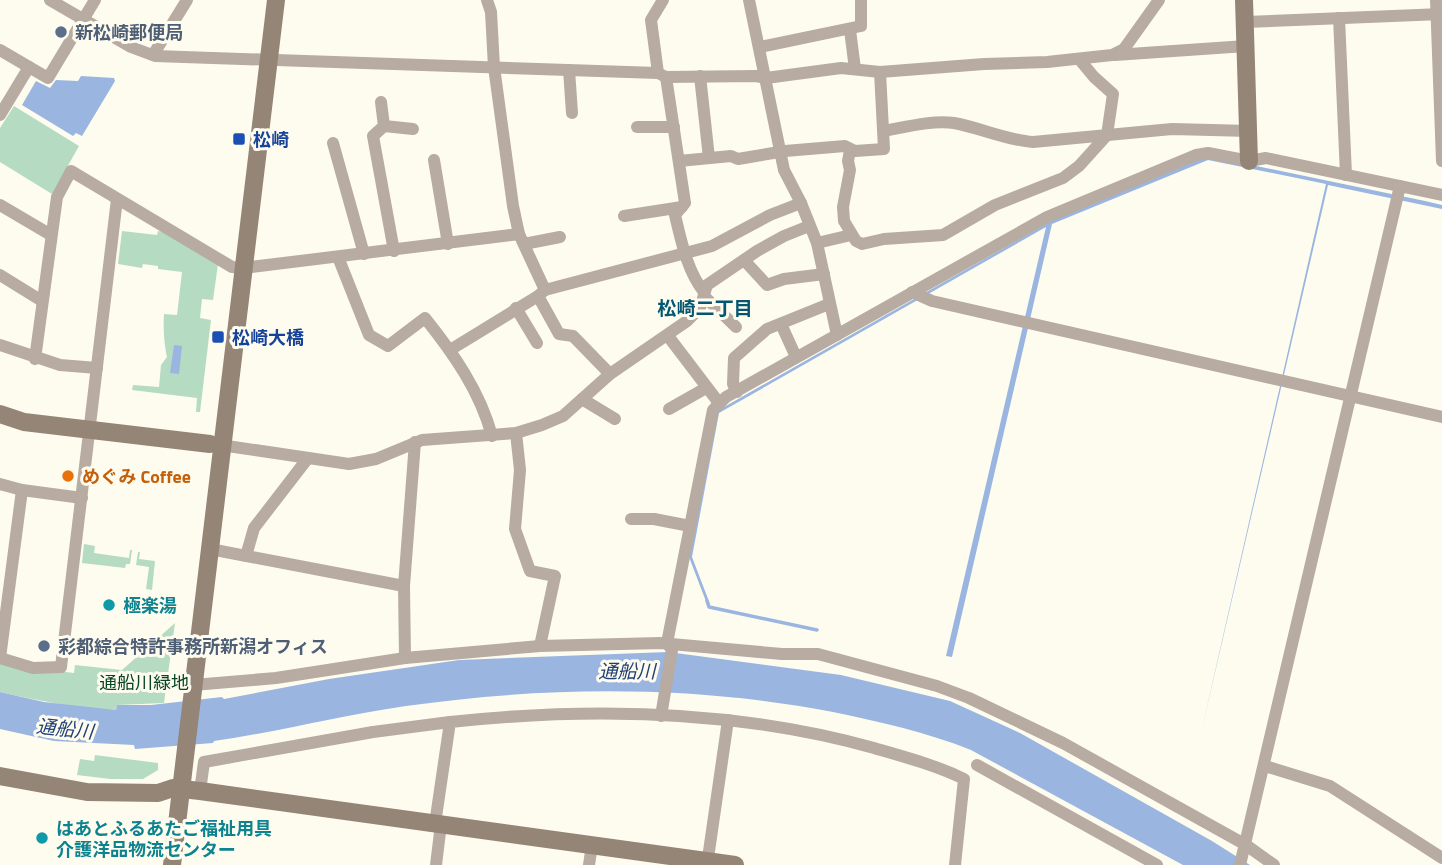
<svg xmlns="http://www.w3.org/2000/svg" width="1442" height="865" viewBox="0 0 1442 865" font-family="'Titillium Web','Noto Sans JP',sans-serif">
  <style>
    .green { fill: #b5dcc2 }
    .water { fill: #9ab5e0 }
    .lines { fill: none; stroke-linecap: round; stroke-linejoin: round }
    .stream { stroke: #9ab5e0; stroke-width: 3.5 }
    .street { stroke: #b7aba2; stroke-width: 12 }
    .secondary { stroke: #958577; stroke-width: 18 }
    .service-dot { fill: #5c6f8a; stroke: #fefcef; stroke-width: 2.5 }
    .transit-dot { fill: #1a4fb4; stroke: #fefcef; stroke-width: 2.5 }
    .food-dot { fill: #e8710a; stroke: #fefcef; stroke-width: 2.5 }
    .culture-dot { fill: #0f9aa8; stroke: #fefcef; stroke-width: 2.5 }
    .labels { text-anchor: middle; dominant-baseline: central; stroke-width: 6; stroke-linejoin: round; paint-order: stroke }
    .service-label { font-size: 18px; font-weight: bold; fill: #4e5e75; stroke: #fefcef; text-anchor: start }
    .transit-label { font-size: 18px; font-weight: bold; fill: #164399; stroke: #fefcef; text-anchor: start }
    .food-label { font-size: 18px; font-weight: bold; fill: #c56008; stroke: #fefcef; text-anchor: start }
    .culture-label { font-size: 18px; font-weight: bold; fill: #0d838f; stroke: #fefcef; text-anchor: start }
    .park-label { font-size: 18px; fill: #074425; stroke: #fefcef }
    .neighbourhood-label { font-size: 19px; font-weight: bold; fill: #055670; stroke: #fefcef }
    .water-label { font-size: 19px; font-style: italic; fill: #214076; stroke: #fefcef }
  </style>
  <rect width="100%" height="100%" fill="#fefcef"/>
  <g class="green">
    <polygon points="14,106 79,146 52,194 0,162 0,128"/>
    <path d="M 122,231 L 157,235 L 158,231 L 164,232 L 218,264 L 213,300 L 202,299 L 200,318 L 211,320 L 200,412 L 196,412 L 197,398 L 132,390 L 133,385 L 159,387 L 161,365 L 167,357 C 164,344 163,326 164,314 L 177,315 L 182,272 L 158,269 L 158,266 L 143,264 L 142,268 L 118,264 Z"/>
    <polygon points="84,544 95,546 94,553 129,558 130,550 132,550 130,564 126,564 125,568 82,563"/>
    <polygon points="138,552 140,552 139,559 155,561 152,590 146,589 149,567 136,565"/>
    <path d="M 175,623 L 164,703 L 117,705 L 116,710 C 77,708 38,701 0,692 L 0,658 L 33,668 L 74,673 L 75,665 L 122,670 Z"/>
    <polygon points="95,755 158,763 158,770 143,779 110,779 77,775 80,759 94,761"/>
  </g>
  <g class="water">
    <polygon points="81,76 114,78 115,81 82,136 76,133 73,136 22,105 36,81 50,88 56,80 78,81"/>
    <polygon points="1208,156 1425,201 1442,205 1442,209 1328,185 1201,733 1326,184 1208,160 1052,224 952,657 946,656 1046,227 719,413 692,557 710,604 707,604 689,557 717,411 1053,220"/>
    <polygon points="174,345 182,346 179,374 170,373"/>
    <path d="M 668,652 L 841,675 L 950,701 L 1020,733 L 1212,841 L 1250,865 L 1183,865 L 971,750 C 926,732 881,722 833,712 C 692,685 548,686 406,706 C 342,715 278,732 214,741 L 213,743 L 135,749 L 134,745 L 54,741 L 0,729 L 0,692 L 44,702 L 116,710 L 117,705 L 151,705 L 222,697 L 224,699 L 329,679 L 459,660 Z"/>
  </g>
  <g class="lines">
    <polyline class="stream" points="707,601 709,607 817,630"/>
    <g class="street">
      <polyline points="50,0 131,47 155,56 658,73"/>
      <polyline points="487,0 491,12 494,67 513,206 519,234 545,290 538,296 559,334 573,336 610,374"/>
      <polyline points="663,0 651,20 658,73 666,77 756,76 766,78 841,68 880,72 984,64 1047,62 1112,55 1124,49 1159,0"/>
      <polyline points="749,0 784,170 801,203 817,243 837,335"/>
      <polyline points="1436,0 1442,161"/>
      <polyline points="1339,18 1346,175"/>
      <polyline points="1245,22 1442,14"/>
      <polyline points="850,30 855,69"/>
      <polyline points="760,47 861,26 861,0"/>
      <polyline points="0,50 29,67 0,115"/>
      <polyline points="153,55 187,0"/>
      <polyline points="1115,55 1246,46"/>
      <polyline points="29,67 48,78 95,0"/>
      <polyline points="569,70 572,113"/>
      <polyline points="700,76 709,158"/>
      <path d="M 666,77 L 685,203 L 675,215 C 681,240 687,271 704,292"/>
      <polyline points="381,102 384,126 373,136 394,251"/>
      <polyline points="384,126 413,129"/>
      <polyline points="637,127 674,127"/>
      <path d="M 884,131 C 906,127 932,120 954,123 C 981,128 1006,140 1033,142 L 1172,129 L 1250,131"/>
      <polyline points="333,143 364,254"/>
      <polyline points="850,150 848,161 850,170 843,207 844,221 856,241 862,244 884,239 943,235 995,205 1063,178 1079,166 1107,135 1113,94 1094,77 1079,59"/>
      <polyline points="434,160 448,244"/>
      <polyline points="679,161 731,156 738,159 785,151 845,146 855,151 884,149 880,72"/>
      <polyline points="0,205 51,235"/>
      <polyline points="624,216 682,207"/>
      <polyline points="817,243 851,235"/>
      <polyline points="524,244 560,237"/>
      <path d="M 338,257 L 369,335 L 388,346 L 425,318 C 453,353 480,391 492,436"/>
      <polyline points="744,260 767,285 784,279 824,274"/>
      <polyline points="0,275 42,301"/>
      <polyline points="545,290 712,246 770,215 801,203"/>
      <polyline points="912,292 932,301 1442,417"/>
      <polyline points="705,297 736,327"/>
      <polyline points="516,308 537,343"/>
      <polyline points="781,324 796,357"/>
      <polyline points="668,336 719,403"/>
      <polyline points="0,345 60,365 97,368"/>
      <polyline points="450,350 538,296"/>
      <polyline points="35,359 57,197 71,171 232,267 243,268 519,234"/>
      <polyline points="737,392 733,384 734,358 767,329 829,304"/>
      <polyline points="582,399 615,419"/>
      <polyline points="669,409 706,388"/>
      <polyline points="516,433 520,470 515,529 530,571 555,576 540,646"/>
      <polyline points="415,442 404,586 405,658 540,646 660,643 782,654 818,654 937,686 969,698 1063,743 1246,845 1274,865"/>
      <polyline points="214,444 349,464 376,459 422,440 516,433 542,425 563,416 610,374 687,321 700,308 707,285 757,251 784,236 809,226"/>
      <polyline points="0,484 22,490 82,498"/>
      <polyline points="631,519 654,519 690,526"/>
      <polyline points="210,549 404,586"/>
      <polyline points="246,556 254,528 308,458"/>
      <polyline points="0,658 33,668 61,667 117,199"/>
      <polyline points="0,658 22,490"/>
      <polyline points="193,685 276,678 405,658"/>
      <polyline points="661,716 672,650 667,643 713,410 726,397 1047,217 1196,155 1208,153 1249,161 1266,158 1442,195"/>
      <polyline points="977,765 1157,865"/>
      <polyline points="1265,766 1330,786 1442,858"/>
      <polyline points="200,791 204,762 373,732 450,722"/>
      <path d="M 435,824 L 450,722 C 590,707 738,710 874,748 C 904,757 936,765 964,779 L 955,865"/>
      <polyline points="436,865 441,824"/>
      <polyline points="589,865 592,845"/>
      <polyline points="707,865 728,720"/>
      <polyline points="1240,865 1400,186"/>
    </g>
    <g class="secondary">
      <polyline points="1244,0 1249,161"/>
      <polyline points="0,414 24,422 210,444"/>
      <polyline points="0,776 87,792 158,793 173,788 200,791 735,865"/>
      <polyline points="172,865 276,0"/>
    </g>
  </g>
  <g class="service-dot">
    <circle cx="61" cy="32" r="7"/>
    <circle cx="44" cy="646" r="7"/>
  </g>
  <g class="transit-dot">
    <rect x="232" y="132" width="14" height="14" rx="3.5"/>
    <rect x="211" y="330" width="14" height="14" rx="3.5"/>
  </g>
  <circle class="food-dot" cx="68" cy="476" r="7"/>
  <g class="culture-dot">
    <circle cx="109" cy="605" r="7"/>
    <circle cx="42" cy="838" r="7"/>
  </g>
  <g class="labels">
    <g class="service-label">
      <text x="75" y="32">新松崎郵便局</text>
      <text x="58" y="646">彩都綜合特許事務所新潟オフィス</text>
    </g>
    <g class="transit-label">
      <text x="253" y="139">松崎</text>
      <text x="232" y="337">松崎大橋</text>
    </g>
    <g class="food-label">
      <text x="82" y="476">めぐみ Coffee</text>
    </g>
    <g class="culture-label">
      <text x="123" y="605">極楽湯</text>
      <text x="56" y="828">はあとふるあたご福祉用具<tspan x="56" dy="21">介護洋品物流センター</tspan></text>
    </g>
    <g class="park-label">
      <text x="144" y="682">通船川緑地</text>
    </g>
    <g class="neighbourhood-label">
      <text x="705" y="307">松崎二丁目</text>
    </g>
    <g class="water-label">
      <text x="627" y="670">通船川</text>
      <text transform="translate(65 728) rotate(6)">通船川</text>
    </g>
  </g>
</svg>
